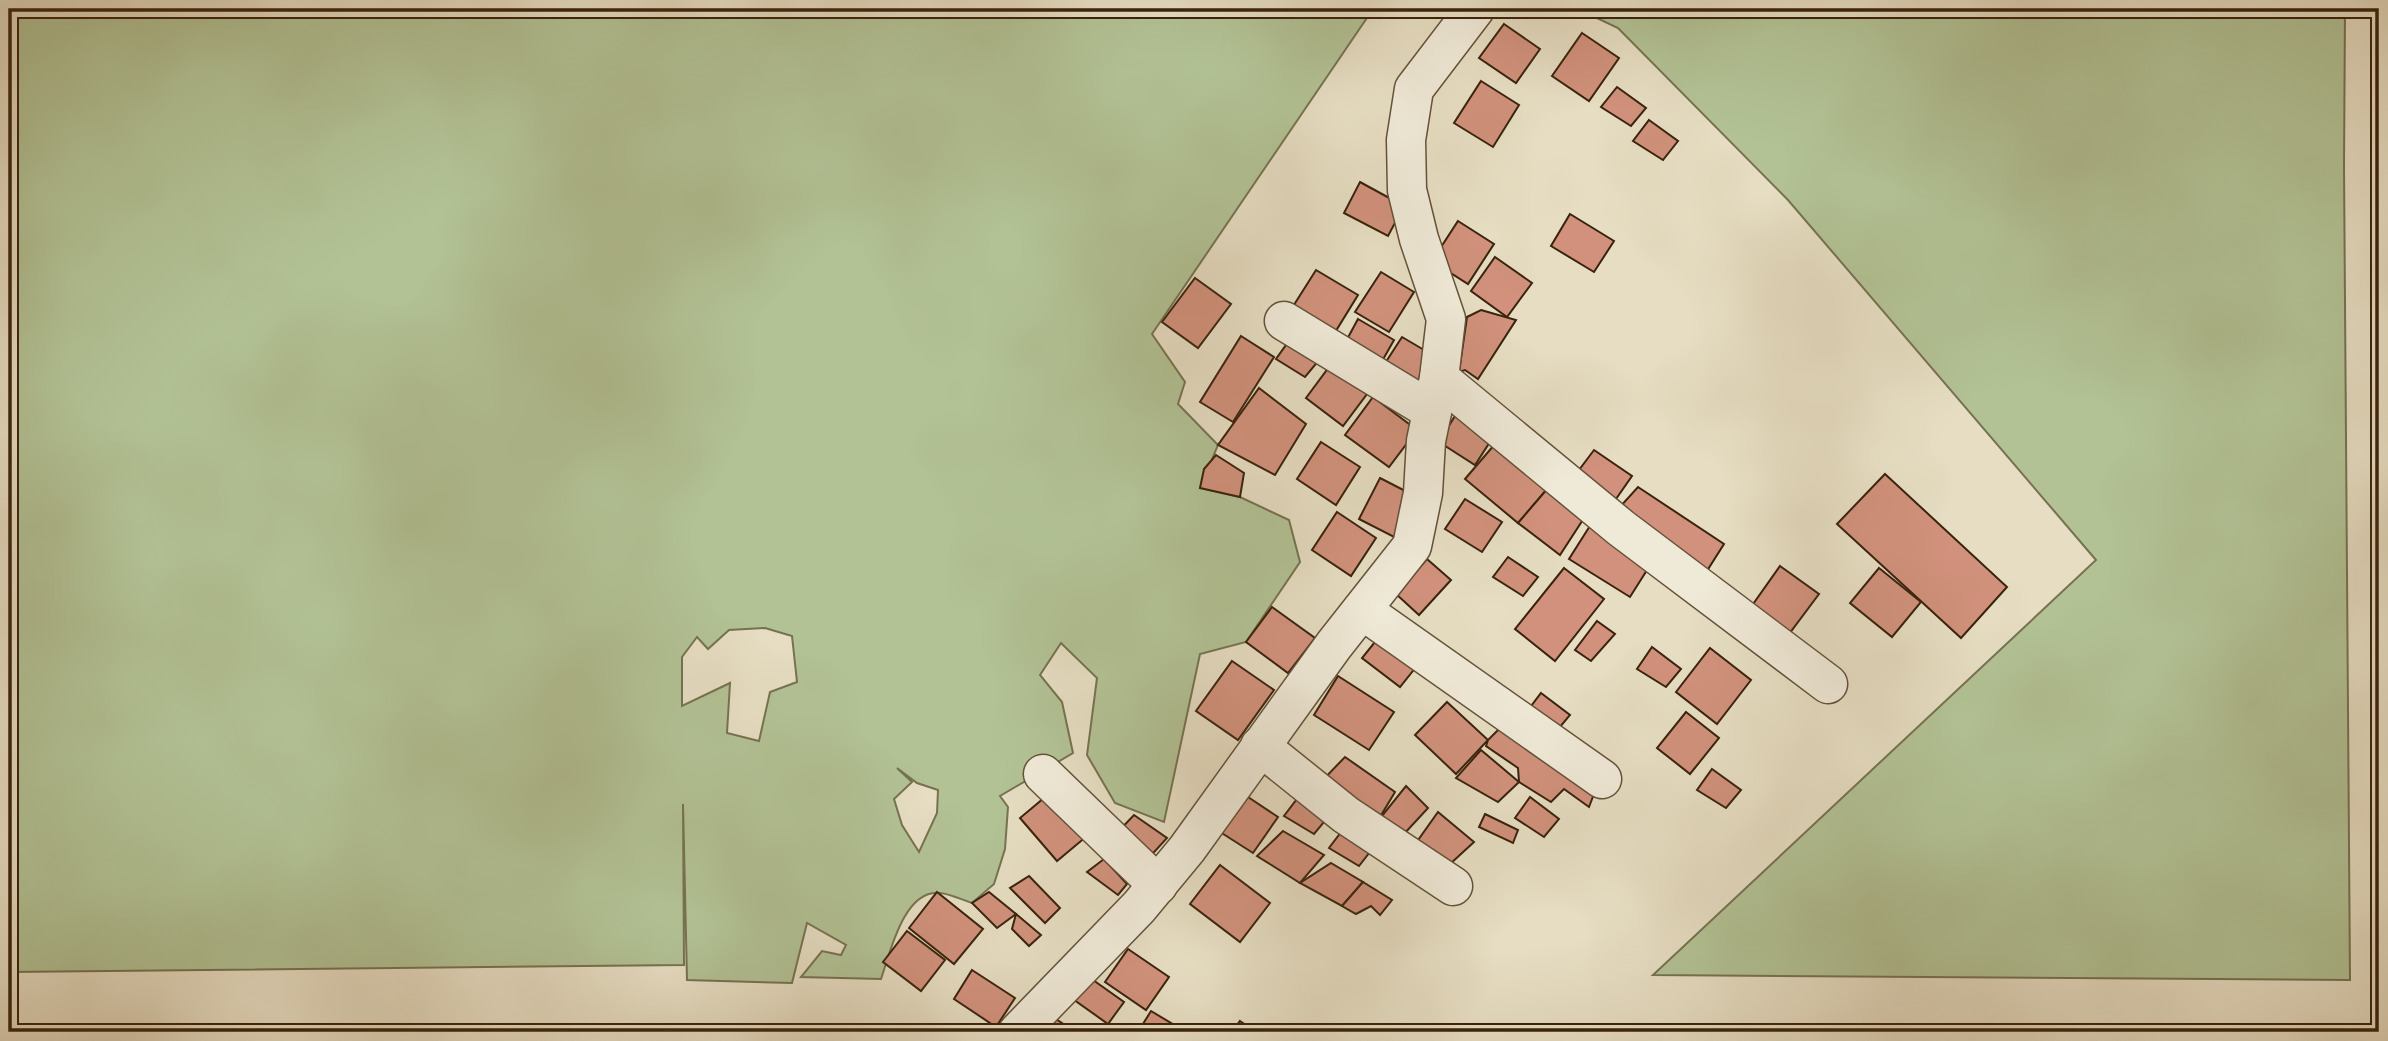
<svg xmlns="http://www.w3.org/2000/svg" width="2388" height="1041" viewBox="0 0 2388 1041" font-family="'Libre Bodoni',serif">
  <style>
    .green { fill: #b2c295; stroke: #767251; stroke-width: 2; fill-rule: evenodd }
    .building { fill: #d1917c; stroke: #39230d; stroke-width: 2 }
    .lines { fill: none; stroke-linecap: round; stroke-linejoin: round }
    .minor-casing { stroke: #64523a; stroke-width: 41 }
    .minor { stroke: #efe9d7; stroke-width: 38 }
  </style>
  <rect width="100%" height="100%" fill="#e6ddc2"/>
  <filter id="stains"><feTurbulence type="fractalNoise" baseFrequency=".00286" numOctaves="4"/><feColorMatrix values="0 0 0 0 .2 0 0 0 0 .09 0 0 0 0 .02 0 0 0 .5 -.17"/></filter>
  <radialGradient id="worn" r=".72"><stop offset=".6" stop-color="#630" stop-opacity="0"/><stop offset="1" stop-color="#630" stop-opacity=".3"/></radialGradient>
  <g class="green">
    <path d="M 9,9 L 1373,9 L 1152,334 L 1185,382 L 1178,404 L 1218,445 L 1200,488 L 1240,497 L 1289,520 L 1300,562 L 1246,642 L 1200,654 L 1164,822 L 1115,803 L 1087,755 L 1097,678 L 1061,643 L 1040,675 L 1062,702 L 1073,753 L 1000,796 L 1008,807 L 1005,849 L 994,884 L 972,903 C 962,900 951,894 940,893 C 904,889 890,953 881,979 L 801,977 L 822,951 L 841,955 L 846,945 L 807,923 L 792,983 L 687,980 L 683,804 L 684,965 L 9,972 ZM 765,628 L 792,636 L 797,682 L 770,692 L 759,741 L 727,733 L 730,683 L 682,706 L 682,657 L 697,637 L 708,649 L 729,630 ZM 897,768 L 917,783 L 938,790 L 937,813 L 919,852 L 902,825 L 894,799 L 912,782 Z"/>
    <polygon points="1578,9 2345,9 2344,167 2350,980 1653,975 2096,560 1788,200 1618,28"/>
  </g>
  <g class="building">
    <polygon points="1504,24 1540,49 1516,83 1479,58"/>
    <polygon points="1582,33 1619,58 1589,101 1552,76"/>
    <polygon points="1481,81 1519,105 1493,147 1454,123"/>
    <polygon points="1617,87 1646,108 1631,126 1601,107"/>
    <polygon points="1649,120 1678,141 1663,160 1633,141"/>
    <polygon points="1360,182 1404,206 1388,236 1344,213"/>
    <polygon points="1570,214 1614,241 1594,272 1551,246"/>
    <polygon points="1458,221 1494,244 1468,284 1432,261"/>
    <polygon points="1495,257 1532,283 1507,317 1471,291"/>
    <polygon points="1316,270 1358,295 1334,334 1292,308"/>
    <polygon points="1381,272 1414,292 1389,332 1355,312"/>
    <polygon points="1195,278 1231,304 1198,348 1162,322"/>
    <polygon points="1481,310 1516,320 1478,379 1465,370 1459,372 1467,317"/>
    <polygon points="1358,319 1394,340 1381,363 1345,343"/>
    <polygon points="1241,336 1274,357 1233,422 1200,402"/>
    <polygon points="1402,337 1436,357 1416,389 1382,368"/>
    <polygon points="1291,338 1320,359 1305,377 1276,359"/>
    <polygon points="1335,359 1373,386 1343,426 1306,398"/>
    <polygon points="1259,388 1306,424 1275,475 1218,445"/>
    <polygon points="1373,397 1417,430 1389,467 1345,435"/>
    <polygon points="1458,411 1495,434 1475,465 1439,442"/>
    <polygon points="1321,442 1360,467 1336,505 1297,479"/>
    <polygon points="1495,444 1548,488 1518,523 1465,479"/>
    <polygon points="1594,450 1632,476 1609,509 1570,482"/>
    <polygon points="1216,455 1244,473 1240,497 1200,488 1204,469"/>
    <polygon points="1885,474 2007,587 1961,638 1837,524"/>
    <polygon points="1380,478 1417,497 1396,538 1359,519"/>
    <polygon points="1638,487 1724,544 1705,574 1618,509"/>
    <polygon points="1548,488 1586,515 1560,555 1518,523"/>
    <polygon points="1465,499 1502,522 1482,552 1445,529"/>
    <polygon points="1337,512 1376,538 1351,576 1312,550"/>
    <polygon points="1593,521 1654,559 1630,597 1569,559"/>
    <polygon points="1508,557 1538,577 1523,596 1493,577"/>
    <polygon points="1427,559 1451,580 1419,615 1396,594"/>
    <polygon points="1780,566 1819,594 1789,634 1751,607"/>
    <polygon points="1564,568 1604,599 1555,661 1515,629"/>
    <polygon points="1879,568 1921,602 1892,637 1850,603"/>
    <polygon points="1272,607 1315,638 1288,673 1246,642"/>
    <polygon points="1597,621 1615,634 1591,661 1575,650"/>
    <polygon points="1383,632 1420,662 1400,687 1362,658"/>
    <polygon points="1652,647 1681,669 1666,687 1637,669"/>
    <polygon points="1710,648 1751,680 1717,724 1676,692"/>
    <polygon points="1232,661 1274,690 1238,740 1196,711"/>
    <polygon points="1338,676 1394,712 1369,750 1314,715"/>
    <polygon points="1541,693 1570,715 1555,733 1525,714"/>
    <polygon points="1447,702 1488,740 1456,774 1415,735"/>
    <polygon points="1686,712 1719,738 1690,774 1657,748"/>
    <polygon points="1504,724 1597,786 1589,807 1564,789 1551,802 1519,782 1518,768 1486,746 1488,740"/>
    <polygon points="1481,750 1519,782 1498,802 1456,778"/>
    <polygon points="1345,757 1395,792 1377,822 1318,785"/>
    <polygon points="1712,769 1741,790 1726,808 1697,790"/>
    <polygon points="1406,786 1428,808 1404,834 1377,822"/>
    <polygon points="1050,793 1087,836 1057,861 1020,818"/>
    <polygon points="1242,793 1278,817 1253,853 1217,830"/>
    <polygon points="1300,795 1329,816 1314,834 1284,816"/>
    <polygon points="1530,797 1559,819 1544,837 1515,818"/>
    <polygon points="1438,812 1474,842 1449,865 1416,843"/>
    <polygon points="1485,814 1518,830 1513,843 1479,827"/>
    <polygon points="1134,815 1167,838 1146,861 1114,836"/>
    <polygon points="1345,827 1373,848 1359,866 1329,848"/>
    <polygon points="1283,831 1324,855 1300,883 1257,856"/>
    <polygon points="1104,859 1127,884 1118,895 1087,872"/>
    <polygon points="1331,863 1363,882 1342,906 1300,883"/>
    <polygon points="1220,865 1270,903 1240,942 1190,904"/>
    <polygon points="1029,876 1060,908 1045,923 1010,888"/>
    <polygon points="1363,882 1392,900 1380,915 1371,906 1356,914 1342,906"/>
    <polygon points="937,892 983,929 954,964 909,928"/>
    <polygon points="989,892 1016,914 997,928 972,903"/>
    <polygon points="1016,914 1041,935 1029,946 1012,929"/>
    <polygon points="907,931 945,960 921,991 883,962"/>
    <polygon points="1128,949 1169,977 1146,1010 1105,982"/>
    <polygon points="972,970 1015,998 996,1027 954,999"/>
    <polygon points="1086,975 1124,1002 1108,1024 1070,997"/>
    <polygon points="1151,1011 1186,1032 1138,1032"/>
    <polygon points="1051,1016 1076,1032 1040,1032"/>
    <polygon points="1240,1021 1256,1032 1232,1032"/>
  </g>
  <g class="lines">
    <g class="minor-casing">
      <g id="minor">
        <polyline points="1284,321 1432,411"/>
        <polyline points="1439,378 1621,528 1828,684"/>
        <polyline points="1362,610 1602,779"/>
        <polyline points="1260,746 1346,815 1453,886"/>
        <polyline points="1043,774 1158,885"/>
        <polyline points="1018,1032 1139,907 1187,849 1334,645 1412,546 1423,493 1426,441 1439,378 1446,319 1419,239 1407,190 1406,140 1414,89 1475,9"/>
      </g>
    </g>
    <use href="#minor" class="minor"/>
  </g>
  <rect width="2388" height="1041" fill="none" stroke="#e6ddc2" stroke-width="35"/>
  <rect x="10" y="10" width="2367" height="1020" fill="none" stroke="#39230d" stroke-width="3.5"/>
  <rect x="18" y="18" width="2353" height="1006" fill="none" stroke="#39230d" stroke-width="2"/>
  <rect width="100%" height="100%" filter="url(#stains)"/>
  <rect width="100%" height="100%" fill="url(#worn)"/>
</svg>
